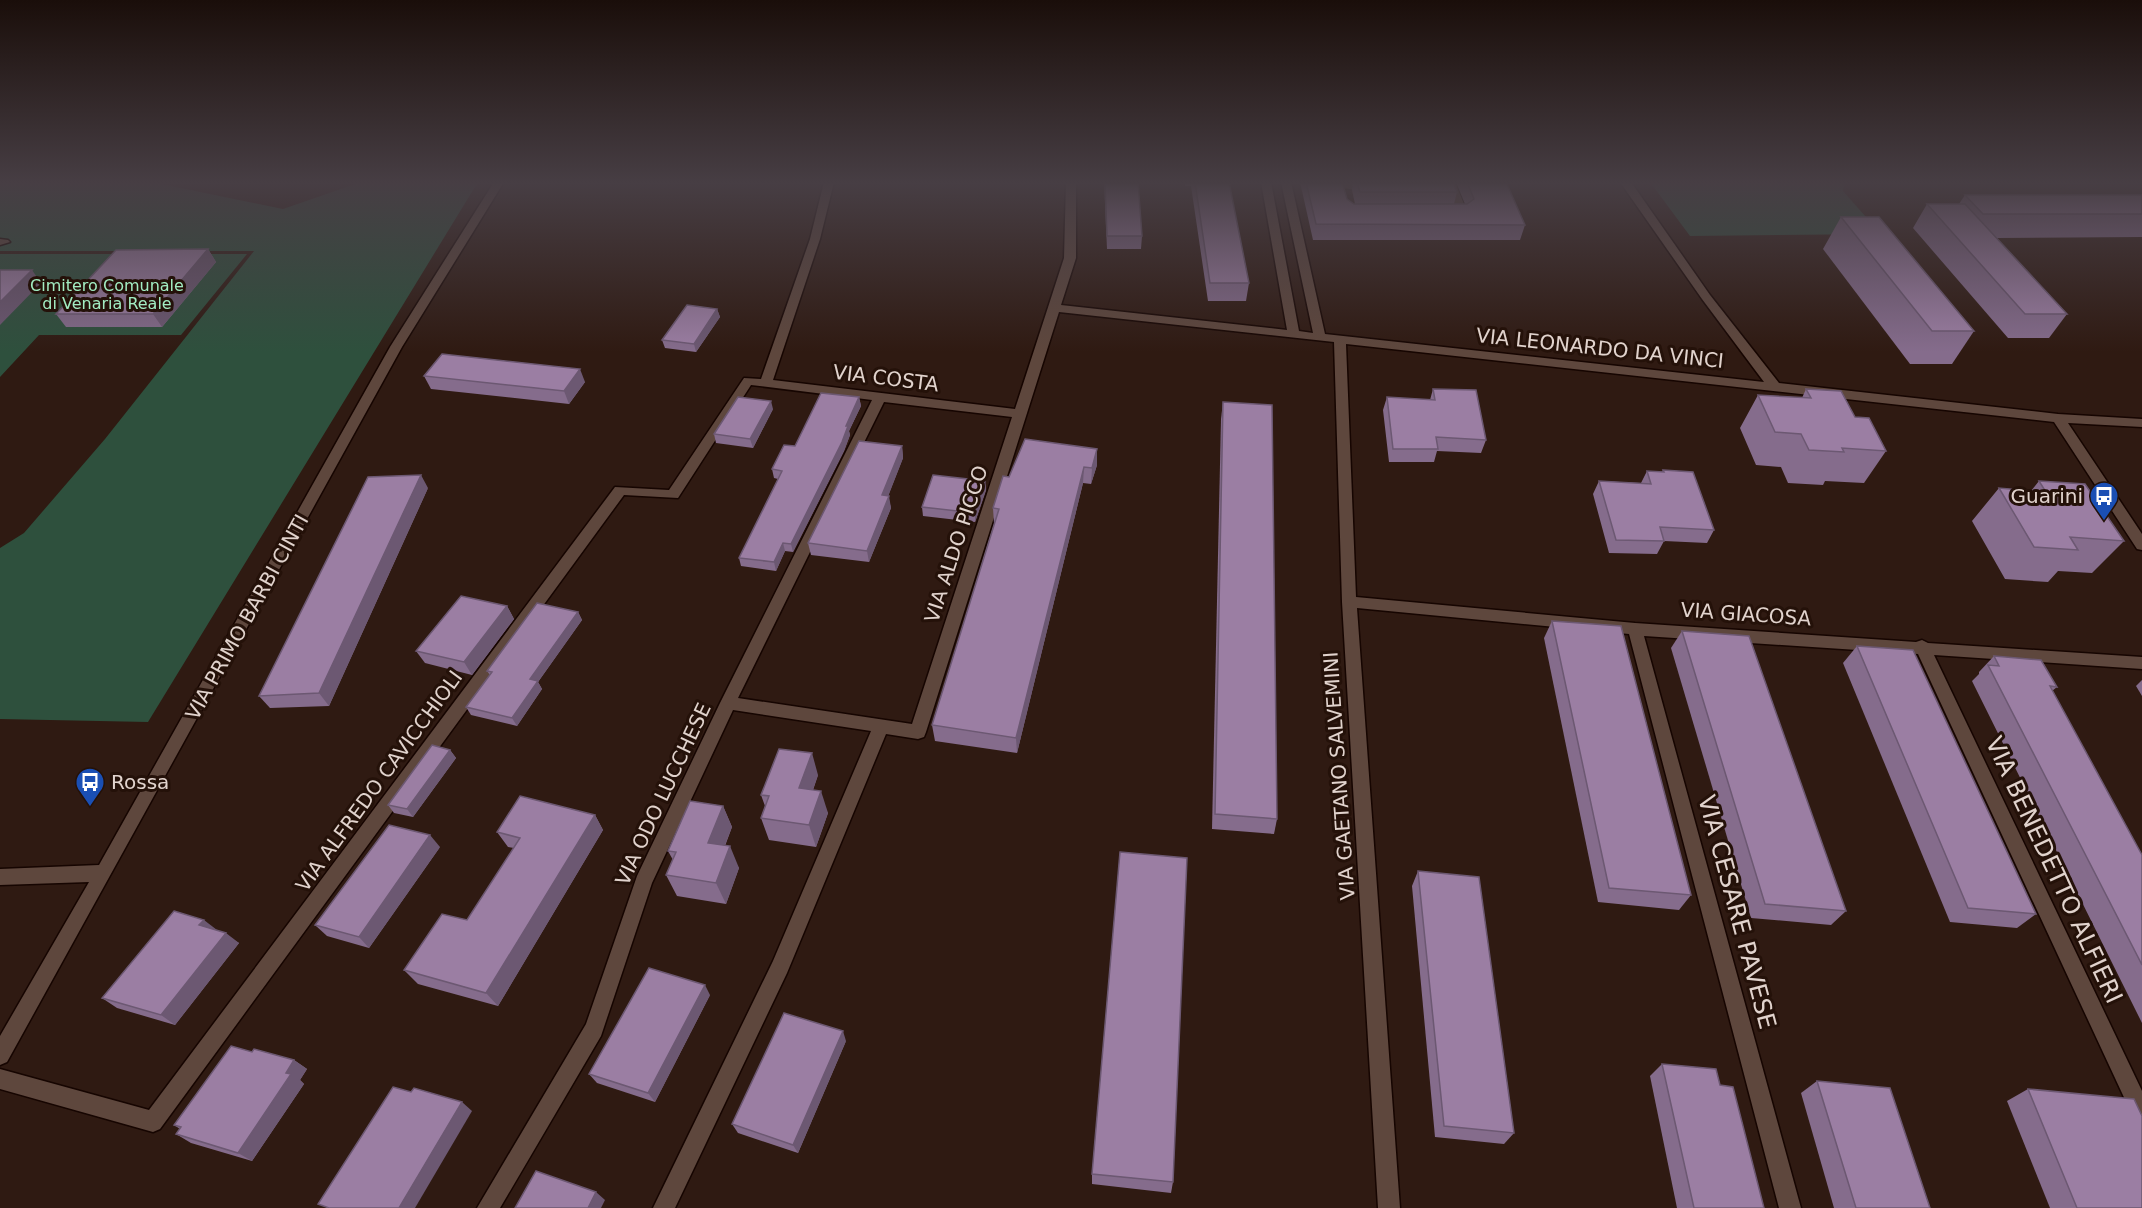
<svg xmlns="http://www.w3.org/2000/svg" width="2142" height="1208" viewBox="0 0 2142 1208" font-family="'DejaVu Sans',sans-serif">
  <style>
    .green { fill: #2e503d }
    .lines { fill: none; stroke-linecap: round; stroke-linejoin: round }
    .minor-casing { stroke: #160501; stroke-width: 3 }
    .minor { fill: #5e473d; fill-rule: evenodd }
    .wall { fill: #856c8c }
    .shaded-wall { fill: #6c5872 }
    .building { fill: #9b7ea3; stroke: #6c5872; stroke-width: 1.5 }
    .labels { text-anchor: middle; dominant-baseline: central; stroke-width: 6; stroke-linejoin: round; paint-order: stroke }
    .far-park-label { font-size: 16px; fill: #a2ecc2; stroke: #241109 }
    .street-label { font-size: 20px; fill: #e1d3cd; stroke: #241109 }
    .poi-label { font-size: 20px; fill: #e1d3cd; stroke: #241109; text-anchor: end }
    .near-street-label { font-size: 24px; fill: #e1d3cd; stroke: #241109 }
  </style>
  <rect width="100%" height="100%" fill="#2f1a12"/>
  <g class="green">
    <polygon points="0,182 152,182 283,209 361,182 478,182 148,722 0,719 0,548 24,533 105,439 254,251 0,251"/>
    <polygon points="1650,182 1845,182 1843,191 1881,234 1690,236"/>
    <polygon points="0,254 247,254 181,335 39,335 0,377"/>
  </g>
  <g class="lines">
    <g class="minor-casing">
      <g id="minor">
        <polygon points="494,182 504,182 402,347 7,1062 0,1065 0,1036 89,882 0,885 0,869 99,865 390,347"/>
        <path d="M 824,182 L 834,182 L 820,239 L 773,380 L 1015,409 L 1064,258 L 1066,182 L 1076,182 L 1076,258 L 1061,305 L 1287,330 L 1261,182 L 1271,182 L 1299,331 L 1313,333 L 1281,182 L 1291,182 L 1325,334 L 1764,382 L 1702,299 L 1620,182 L 1631,182 L 1710,295 L 1779,383 L 2058,414 L 2142,419 L 2142,427 L 2068,423 L 2142,534 L 2142,550 L 2137,549 L 2054,422 L 1346,344 L 1356,597 L 1635,623 L 1916,642 L 1922,640 L 1928,643 L 2142,657 L 2142,669 L 1934,655 L 2142,1091 L 2142,1124 L 2135,1121 L 1918,654 L 1644,636 L 1801,1208 L 1779,1208 L 1629,634 L 1357,608 L 1400,1208 L 1378,1208 L 1342,602 L 1334,342 L 1059,312 L 926,732 L 924,737 L 918,739 L 886,734 L 787,973 L 675,1208 L 653,1208 L 773,961 L 871,731 L 733,710 L 652,883 L 601,1036 L 500,1208 L 477,1208 L 586,1024 L 637,876 L 720,703 L 872,400 L 751,385 L 678,498 L 624,495 L 160,1129 L 153,1132 L 0,1089 L 0,1069 L 149,1110 L 615,487 L 669,490 L 744,378 L 761,379 L 810,239 ZM 884,402 L 1012,417 L 912,724 L 738,698 Z"/>
        <path d="M 1340,182 L 1374,182 L 1377,185 C 1369,191 1345,191 1337,185 Z"/>
        <polygon points="1445,182 1455,182 1468,214 1467,216 1456,217 1451,214 1456,211"/>
        <polygon points="0,239 8,240 10,242 0,245"/>
      </g>
    </g>
    <use href="#minor" class="minor"/>
  </g>
  <g class="wall">
    <polygon points="1104,182 1138,182 1142,236 1141,249 1107,249"/>
    <polygon points="1185,182 1229,182 1249,283 1246,301 1208,301 1191,186 1185,186"/>
    <polygon points="1300,182 1342,182 1347,199 1354,204 1355,204 1352,190 1353,182 1453,182 1457,192 1454,204 1465,204 1456,182 1506,182 1525,225 1520,240 1313,240"/>
    <polygon points="1965,195 2142,195 2142,237 1996,238 2067,314 2049,338 2008,338 1913,228 1927,204 1959,204"/>
    <polygon points="1841,217 1974,331 1952,364 1910,364 1823,249"/>
    <polygon points="208,249 216,262 162,327 66,327 56,314"/>
    <polygon points="717,309 720,317 696,352 665,348 662,340"/>
    <polygon points="424,376 585,382 569,404 431,389"/>
    <polygon points="1433,389 1486,440 1481,453 1437,451 1434,462 1389,462 1383,410 1387,397 1430,400"/>
    <polygon points="1806,389 1855,417 1886,451 1864,483 1825,481 1823,485 1788,483 1781,467 1756,465 1740,428 1758,395 1802,398"/>
    <polygon points="859,397 861,406 849,431 850,435 844,451 793,552 785,551 776,571 741,566 739,558 778,479 774,478 772,469 795,446"/>
    <polygon points="1223,402 1277,819 1274,834 1212,829 1221,419"/>
    <polygon points="773,409 753,448 716,443 714,434"/>
    <polygon points="902,446 903,458 888,496 891,508 869,562 811,555 808,543"/>
    <polygon points="1097,465 1091,484 1083,483 1017,753 935,741 932,725 994,524 993,508 1009,477"/>
    <polygon points="1663,470 1714,530 1707,543 1664,541 1657,554 1609,553 1593,494 1599,481 1641,483 1647,471 1662,472"/>
    <polygon points="985,481 986,490 975,522 923,516 922,507"/>
    <polygon points="2039,481 2124,541 2092,573 2058,571 2048,582 2005,579 1972,521 1999,488 2031,491"/>
    <polygon points="428,488 329,706 270,708 259,696"/>
    <polygon points="507,606 514,619 472,675 425,663 416,651"/>
    <polygon points="578,612 582,620 538,682 542,689 517,726 471,715 466,707 490,675 487,671"/>
    <polygon points="1552,621 1691,895 1679,910 1598,902 1544,638"/>
    <polygon points="1682,631 1846,911 1831,925 1751,918 1671,648"/>
    <polygon points="1857,646 2036,914 2017,928 1950,922 1843,663"/>
    <polygon points="1994,656 2057,687 2052,691 2142,855 2142,1023 1972,681 1979,674 1979,672"/>
    <polygon points="2142,680 2142,696 2136,686"/>
    <polygon points="450,750 456,758 413,817 394,813 388,805"/>
    <polygon points="818,775 813,790 828,813 816,847 769,840 761,818 765,806 761,795"/>
    <polygon points="723,806 732,827 725,846 739,868 726,904 677,896 666,875 673,860 668,851"/>
    <polygon points="595,815 603,830 498,1006 418,984 404,970 467,920 514,848 508,847 497,832"/>
    <polygon points="440,847 369,948 327,936 315,925"/>
    <polygon points="1418,871 1514,1133 1504,1144 1435,1137 1412,886"/>
    <polygon points="216,930 239,943 175,1025 117,1008 102,998"/>
    <polygon points="710,995 655,1102 597,1083 589,1074"/>
    <polygon points="846,1041 798,1153 738,1133 732,1124"/>
    <polygon points="252,1052 294,1060 307,1069 300,1080 304,1084 252,1161 191,1143 176,1134 180,1129 174,1125"/>
    <polygon points="1662,1064 1720,1085 1764,1208 1677,1208 1650,1076"/>
    <polygon points="1817,1081 1930,1208 1834,1208 1801,1093"/>
    <polygon points="2028,1089 2142,1208 2050,1208 2007,1101"/>
    <polygon points="1092,1174 1173,1182 1171,1193 1092,1184"/>
  </g>
  <g class="shaded-wall">
    <polygon points="208,249 216,262 162,327 153,314"/>
    <polygon points="32,270 41,283 0,325 0,302"/>
    <polygon points="717,309 720,317 696,352 694,344"/>
    <polygon points="580,369 585,382 569,404 564,391"/>
    <polygon points="859,397 861,406 849,431 850,435 844,451 793,552 791,544"/>
    <polygon points="771,401 773,409 753,448 750,439"/>
    <polygon points="902,446 903,458 884,507 882,495"/>
    <polygon points="1097,449 1097,465 1091,484 1092,468"/>
    <polygon points="1084,467 1083,483 1017,753 1016,738"/>
    <polygon points="421,475 428,488 329,706 319,693"/>
    <polygon points="985,481 986,490 975,522 975,513"/>
    <polygon points="889,496 891,508 869,562 867,551"/>
    <polygon points="783,543 785,551 776,571 774,562"/>
    <polygon points="507,606 514,619 472,675 464,662"/>
    <polygon points="578,612 582,620 538,682 542,689 517,726 512,718 530,679"/>
    <polygon points="450,750 456,758 413,817 407,809"/>
    <polygon points="812,753 818,775 806,810 799,788"/>
    <polygon points="821,791 828,813 816,847 809,825"/>
    <polygon points="723,806 732,827 717,865 708,843"/>
    <polygon points="595,815 603,830 498,1006 486,993"/>
    <polygon points="430,835 440,847 369,948 359,937"/>
    <polygon points="730,846 739,868 726,904 716,883"/>
    <polygon points="204,920 217,930 199,925"/>
    <polygon points="226,933 239,943 175,1025 161,1015"/>
    <polygon points="705,985 710,995 655,1102 648,1093"/>
    <polygon points="843,1031 846,1041 798,1153 793,1145"/>
    <polygon points="294,1060 307,1069 300,1080 304,1084 252,1161 238,1153"/>
    <polygon points="462,1102 472,1111 415,1208 399,1208"/>
    <polygon points="596,1192 605,1200 601,1208 588,1208"/>
  </g>
  <g class="building">
    <polygon points="1105,182 1138,182 1142,236 1107,236"/>
    <polygon points="1195,182 1229,182 1249,283 1210,283"/>
    <polygon points="1306,182 1342,182 1347,199 1354,204 1467,204 1474,199 1467,182 1506,182 1525,225 1316,224"/>
    <polygon points="1357,182 1453,182 1457,192 1360,192"/>
    <polygon points="1965,195 2142,195 2142,214 1983,214"/>
    <polygon points="1927,204 1965,204 2067,314 2025,314"/>
    <polygon points="1841,217 1879,217 1974,331 1932,331"/>
    <polygon points="208,249 153,314 56,314 116,250"/>
    <polygon points="0,270 32,270 0,302"/>
    <polygon points="687,305 717,309 694,344 662,340"/>
    <polygon points="442,354 580,369 564,391 424,376"/>
    <polygon points="1433,389 1476,390 1486,440 1436,437 1438,449 1393,449 1387,397 1435,400"/>
    <polygon points="1806,389 1841,391 1855,417 1869,418 1886,451 1842,448 1844,452 1809,450 1801,434 1775,432 1758,395 1811,398"/>
    <polygon points="821,393 859,397 846,426 848,426 842,442 791,544 783,543 774,562 739,558 782,471 772,469 784,445 795,446"/>
    <polygon points="738,397 771,401 750,439 714,434"/>
    <polygon points="1223,402 1272,405 1277,819 1215,814"/>
    <polygon points="1025,439 1097,449 1092,468 1084,467 1016,738 932,725 999,509 993,508 1003,476 1009,477"/>
    <polygon points="859,441 902,446 882,495 889,496 867,551 808,543"/>
    <polygon points="1663,470 1693,472 1714,530 1660,527 1664,541 1616,540 1599,481 1651,484 1647,471 1664,472"/>
    <polygon points="421,475 319,693 259,696 368,477"/>
    <polygon points="933,475 985,481 975,513 922,507"/>
    <polygon points="2039,481 2085,484 2124,541 2070,537 2078,550 2034,547 1999,488 2046,492"/>
    <polygon points="461,596 507,606 464,662 416,651"/>
    <polygon points="537,603 578,612 530,679 538,681 512,718 466,707 492,672 487,671"/>
    <polygon points="1552,621 1621,626 1691,895 1609,888"/>
    <polygon points="1682,631 1749,636 1846,911 1765,904"/>
    <polygon points="1857,646 1913,650 2036,914 1968,908"/>
    <polygon points="1994,656 2041,660 2057,687 2050,686 2142,855 2142,965 1988,665 1999,666"/>
    <polygon points="432,745 450,750 407,809 388,805"/>
    <polygon points="779,749 812,753 799,788 821,791 809,825 761,818 769,796 761,795"/>
    <polygon points="520,796 595,815 486,993 404,970 442,914 467,920 520,838 497,832"/>
    <polygon points="690,801 723,806 708,843 730,846 716,883 666,875 676,852 668,851"/>
    <polygon points="389,825 430,835 359,937 315,925"/>
    <polygon points="1120,852 1187,858 1173,1182 1092,1174"/>
    <polygon points="1418,871 1479,877 1514,1133 1444,1126"/>
    <polygon points="174,911 204,920 199,925 226,933 161,1015 102,998"/>
    <polygon points="649,968 705,985 648,1093 589,1074"/>
    <polygon points="784,1013 843,1031 793,1145 732,1124"/>
    <polygon points="231,1046 252,1052 254,1049 294,1060 286,1073 291,1074 238,1153 176,1134 181,1127 174,1125"/>
    <polygon points="1662,1064 1716,1069 1720,1085 1733,1087 1764,1208 1694,1208"/>
    <polygon points="1817,1081 1890,1088 1930,1208 1856,1208"/>
    <polygon points="393,1087 411,1092 414,1088 462,1102 399,1208 329,1208 318,1204"/>
    <polygon points="2028,1089 2134,1099 2142,1116 2142,1208 2077,1208"/>
    <polygon points="536,1171 596,1192 588,1208 515,1208"/>
  </g>
  <linearGradient id="sky" x2="0" y2="1"><stop stop-color="#1a0e0a"/><stop offset="0.52" stop-color="#473e44"/><stop offset="1" stop-color="#473e44" stop-opacity="0"/></linearGradient>
  <rect width="2142" height="352" fill="url(#sky)"/>
  <defs>
    <g id="bus-pin" transform="scale(1.5)"><path d="M0 17L-7.5 6A9.5 9.5 0 1 1 7.5 6Z" fill="#1a4fb4" stroke="#241109"/><path d="M-5-6H5V4H4V6H2V4H-2V6H-4V4H-5ZM-3.5-4V0h7V-4ZM-3.5 1.2v1.5H-2V1.2ZM2 1.2v1.5H3.5V1.2Z" fill="#fff"/></g>
  </defs>
  <g fill-rule="evenodd">
    <use href="#bus-pin" x="2104" y="496"/>
    <use href="#bus-pin" x="90" y="782"/>
  </g>
  <g class="labels">
    <g class="far-park-label">
      <text x="107" y="285">Cimitero Comunale<tspan x="107" dy="18">di Venaria Reale</tspan></text>
    </g>
    <g class="street-label">
      <text transform="translate(1600 348) rotate(6)">VIA LEONARDO DA VINCI</text>
      <text transform="translate(886 378) rotate(7)">VIA COSTA</text>
      <text transform="translate(956 544) rotate(-72)">VIA ALDO PICCO</text>
      <text transform="translate(1746 614) rotate(4)">VIA GIACOSA</text>
      <text transform="translate(247 617) rotate(-61)">VIA PRIMO BARBI CINTI</text>
      <text transform="translate(1339 776) rotate(-94)">VIA GAETANO SALVEMINI</text>
      <text transform="translate(379 781) rotate(-54)">VIA ALFREDO CAVICCHIOLI</text>
      <text transform="translate(663 794) rotate(-65)">VIA ODO LUCCHESE</text>
    </g>
    <g class="poi-label">
      <text x="2083" y="496">Guarini</text>
      <text x="111" y="782" text-anchor="start">Rossa</text>
    </g>
    <g class="near-street-label">
      <text transform="translate(2054 870) rotate(65)">VIA BENEDETTO ALFIERI</text>
      <text transform="translate(1737 912) rotate(75)">VIA CESARE PAVESE</text>
    </g>
  </g>
</svg>
